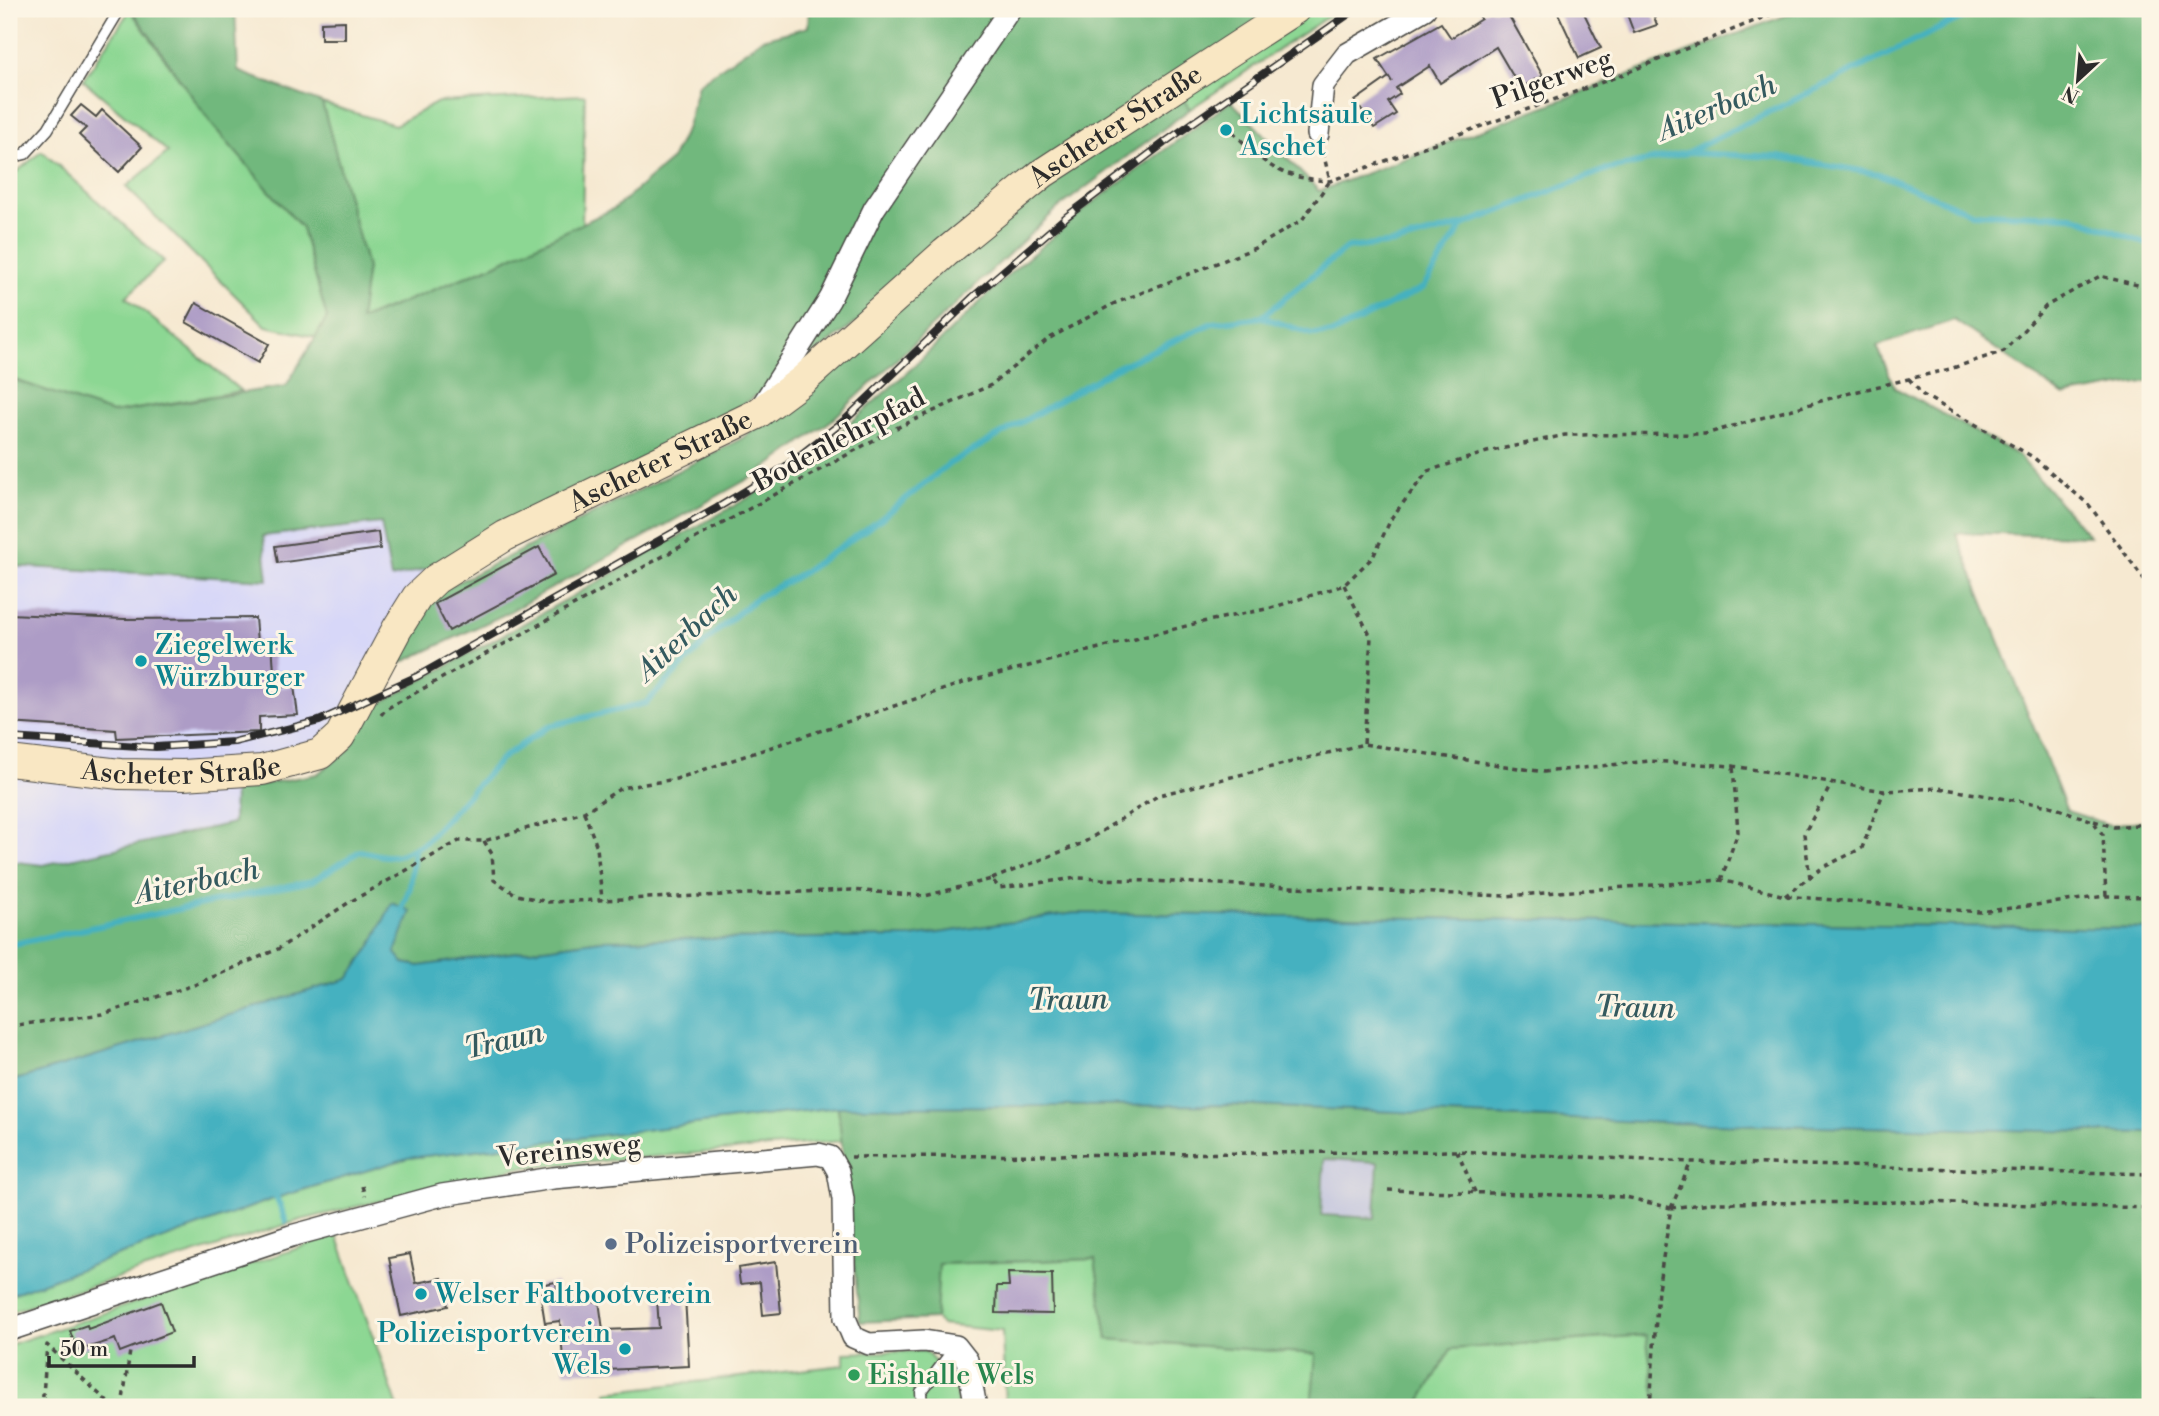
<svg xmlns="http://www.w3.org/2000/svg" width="2159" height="1416" viewBox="0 0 2159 1416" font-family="'Libre Bodoni',serif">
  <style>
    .built { fill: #d7d7f8 }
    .industrial { fill: #bfc2dd }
    .green { fill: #8cd793; stroke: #5c815f; stroke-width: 2 }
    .forest { fill: #71b87d; stroke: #4e7254; stroke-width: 2; fill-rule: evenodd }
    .water { fill: #44b1c0; stroke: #386e76; stroke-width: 2 }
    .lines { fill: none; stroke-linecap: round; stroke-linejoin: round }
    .stream { stroke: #44b1c0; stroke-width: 6 }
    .building { fill: #ad9cc6 }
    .service-casing { stroke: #494844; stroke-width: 13 }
    .minor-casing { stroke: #494844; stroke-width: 24 }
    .secondary-casing { stroke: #494844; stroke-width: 32 }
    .path { stroke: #494844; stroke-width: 3.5; stroke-dasharray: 5 5; stroke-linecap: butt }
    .service { stroke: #fff; stroke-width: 10 }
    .minor { stroke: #fff; stroke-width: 21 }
    .secondary { stroke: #f9e7c3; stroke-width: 30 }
    .rail-casing { stroke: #2b2b2b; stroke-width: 8 }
    .rail { stroke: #fcf5e5; stroke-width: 5; stroke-dasharray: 16; stroke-linecap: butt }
    .culture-dot { fill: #0f9aa8; stroke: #fcf5e5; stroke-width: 2.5 }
    .service-dot { fill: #5c6f8a; stroke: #fcf5e5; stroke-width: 2.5 }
    .leisure-dot { fill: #2e9e5b; stroke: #fcf5e5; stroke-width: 2.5 }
    .labels { text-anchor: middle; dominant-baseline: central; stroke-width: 6; stroke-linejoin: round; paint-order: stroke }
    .street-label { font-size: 28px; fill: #2b2b2b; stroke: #fcf5e5 }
    .culture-label { font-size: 28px; fill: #0d838f; stroke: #fcf5e5; text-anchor: start }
    .service-label { font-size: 28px; fill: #4e5e75; stroke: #fcf5e5; text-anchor: start }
    .leisure-label { font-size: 28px; fill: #27864d; stroke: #fcf5e5; text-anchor: start }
    .water-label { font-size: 30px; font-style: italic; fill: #345a5f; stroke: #fcf5e5 }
  </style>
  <rect width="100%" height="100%" fill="#fcf5e5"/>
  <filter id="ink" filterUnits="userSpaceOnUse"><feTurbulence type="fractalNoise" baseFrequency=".0143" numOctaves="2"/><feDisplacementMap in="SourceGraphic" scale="14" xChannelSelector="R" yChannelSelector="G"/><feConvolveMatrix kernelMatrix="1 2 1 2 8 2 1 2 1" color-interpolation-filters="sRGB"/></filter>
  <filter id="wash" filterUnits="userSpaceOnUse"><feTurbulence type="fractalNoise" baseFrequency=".00686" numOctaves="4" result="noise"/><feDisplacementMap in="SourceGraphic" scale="28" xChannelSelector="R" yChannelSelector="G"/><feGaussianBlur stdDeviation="1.57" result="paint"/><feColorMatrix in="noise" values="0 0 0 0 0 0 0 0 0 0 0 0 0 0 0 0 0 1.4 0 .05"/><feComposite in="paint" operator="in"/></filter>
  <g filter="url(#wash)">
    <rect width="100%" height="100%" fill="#f6e9d1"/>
    <polygon class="built" points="382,523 434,567 320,742 234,762 234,823 43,865 9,861 9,566 267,580 263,536"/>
    <polygon class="industrial" points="1324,1158 1378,1161 1375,1218 1321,1215"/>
    <g class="green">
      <polygon points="1315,9 1339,9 1190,109 1181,96"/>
      <polygon points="130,10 213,126 302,228 327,318 316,337 266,326 126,187 168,152 83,80"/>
      <polygon points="585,95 582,224 492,266 359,320 367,267 322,103 395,125 438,102"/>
      <polygon points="42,151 164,261 126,297 241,391 112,413 9,378 9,208 13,175"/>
      <polygon points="838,1107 842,1141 517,1168 301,1220 9,1312 9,1295 276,1198 408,1158"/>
      <polygon points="337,1235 398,1407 9,1407 9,1345"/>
      <polygon points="1095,1259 1107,1339 1317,1354 1311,1407 1005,1407 1002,1331 941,1325 936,1319 938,1264"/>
      <polygon points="1647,1335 1657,1407 1417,1407 1451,1349"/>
      <polygon points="925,1351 955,1384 958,1407 609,1407 607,1392 844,1365 844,1353"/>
    </g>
    <g class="forest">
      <polygon points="131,9 235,9 238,71 322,103 367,267 360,320 492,266 615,208 671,160 687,127 698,84 762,39 808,27 809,9 1278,9 790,372 711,427 434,567 391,578 381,523 263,536 268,580 9,566 9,378 112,413 286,386 327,318 302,228 213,126"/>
      <polygon points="1803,9 2150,9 2150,381 2064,396 1954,320 1877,346 1895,388 2018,455 2089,536 1956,533 2067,811 2110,825 2150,820 2150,929 1075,913 911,937 601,940 419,966 404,963 394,952 411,911 392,903 371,946 348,979 9,1082 9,861 43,865 233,823 234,790 317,774 348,750 370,709 748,498 819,451 912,368 1009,274 1091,204 1231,101 1319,191"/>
      <polygon points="1181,96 1190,109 1057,209 832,420 759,473 505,614 388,669 412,621 442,590 741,439 818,378 1024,199"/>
      <path d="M 1229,1105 L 1670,1123 L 2150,1133 L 2150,1407 L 1657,1407 L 1646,1335 L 1451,1349 L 1417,1407 L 1311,1407 L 1316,1354 L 1107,1339 L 1095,1259 L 939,1264 L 936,1319 L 860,1322 L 838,1107 ZM 1324,1159 L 1378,1162 L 1375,1218 L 1321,1215 Z"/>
    </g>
    <polygon class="water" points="392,903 411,911 395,952 404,963 419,966 601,940 911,937 1075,913 2150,929 2150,1133 1670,1123 1229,1105 838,1107 408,1158 276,1198 9,1295 9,1082 348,979 371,946"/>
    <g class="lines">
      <g class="stream">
        <polyline points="1688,153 1779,157 1879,174 1972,213 2072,216 2150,245"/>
        <polyline points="1262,317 1312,334 1333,333 1423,288 1463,225"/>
        <polyline points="400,915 410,887 414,849"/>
        <path d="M 9,945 L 312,881 L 360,851 C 392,858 395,860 425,842 L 502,758 L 549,726 L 646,703 L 716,632 L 755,599 L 804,572 L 878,521 L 949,464 L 1116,368 L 1212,323 L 1262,317 L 1346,248 L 1395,243 L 1463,225 L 1605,170 L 1686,153 L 1979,9"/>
        <polyline points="274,1191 286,1221"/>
      </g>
    </g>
    <g id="blocks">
      <g class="building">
        <polygon points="1489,9 1505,9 1543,76 1520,88 1496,47 1440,83 1430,66 1396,88 1400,94 1388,102 1396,114 1374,128 1355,101 1389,77 1392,82 1377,59 1441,23 1451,38 1481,19 1479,15"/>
        <polygon points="1556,9 1582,9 1601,48 1579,58"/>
        <polygon points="1625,9 1651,9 1657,25 1634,33"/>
        <polygon points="345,21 345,39 321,39 321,22"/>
        <polygon points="81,105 96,117 102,110 142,147 119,172 79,135 86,128 71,116"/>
        <polygon points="196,303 269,344 258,363 186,322"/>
        <polygon points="378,532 380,549 278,563 275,546"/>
        <polygon points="539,547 554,575 449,631 435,604 439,601"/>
        <polygon points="9,614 124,619 255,618 257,642 272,641 275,688 294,686 298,715 259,717 259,732 117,738 116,730 9,723"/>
        <polygon points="410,1254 416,1283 442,1278 448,1306 401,1316 389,1258"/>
        <polygon points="776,1262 781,1313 763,1315 760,1282 740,1284 738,1268"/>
        <polygon points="1008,1273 1052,1274 1053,1314 996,1313 997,1286 1009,1286"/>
        <polygon points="556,1282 560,1305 599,1301 603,1330 659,1328 657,1299 685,1297 689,1366 564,1372 560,1321 545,1323 539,1285"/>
        <polygon points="161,1302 172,1332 120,1352 115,1339 77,1351 70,1331 87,1325 88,1329"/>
      </g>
    </g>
  </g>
  <g filter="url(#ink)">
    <use href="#blocks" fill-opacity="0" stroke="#494844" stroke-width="2"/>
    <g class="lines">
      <g class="service-casing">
        <g id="service">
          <polyline points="9,158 25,154 48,129 120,9"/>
          <polyline points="922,1407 921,1392 956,1346"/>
        </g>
      </g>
      <g class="minor-casing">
        <g id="minor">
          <polyline points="1318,134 1323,85 1347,54 1425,9"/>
          <polyline points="763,404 830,299 874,209 1010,9"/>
          <polyline points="9,1330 291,1236 442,1195 553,1178 818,1154 830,1157 838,1171 843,1199 845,1318 853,1337 869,1344 924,1341 956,1346 967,1360 976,1407"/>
        </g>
      </g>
      <g class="secondary-casing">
        <g id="secondary">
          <path id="s1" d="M 9,761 L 120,774 L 183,775 L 262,770 L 320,754 L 340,736 L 397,629 L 417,597 L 436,579 L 505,536 L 757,414 L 803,380 L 945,253 L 1043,173 L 1295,9"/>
        </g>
      </g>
      <g class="path">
        <path d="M 1226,125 C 1265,164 1273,177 1330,181 L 1611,79 L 1784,9"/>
        <polyline points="1323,152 1330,181"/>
        <polyline points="1909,379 1923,395 2033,457 2089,505 2150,587"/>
        <polyline points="1344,585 1371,637 1364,744"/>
        <polyline points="381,715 386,709 892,430 991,385 1048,339 1113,304 1255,248 1302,220 1330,181"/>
        <polyline points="584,812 597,847 602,900"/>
        <polyline points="2094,821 2114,827 2150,824"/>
        <polyline points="484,841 492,854 494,880 517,895 548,902 851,890 925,896 992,879 999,888 1077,878 1505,896 1721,880 1785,896 1980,912 2106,896 2150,897"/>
        <polyline points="1810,878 1804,834 1832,783"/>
        <polyline points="992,879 1083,843 1159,795 1364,744 1544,772 1649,761 1733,766 1884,791 1939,788 2050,806 2093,821 2103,835 2106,896"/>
        <polyline points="1721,880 1738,832 1733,766"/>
        <polyline points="1785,896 1822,868 1862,848 1884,791"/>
        <polyline points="9,1026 103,1014 194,985 278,949 348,903 459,841 484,841 584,812 621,788 676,779 966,682 1198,623 1271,608 1344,585 1373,557 1392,517 1428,471 1487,452 1565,435 1705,434 1842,395 1950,369 2004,351 2046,306 2100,276 2150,288"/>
        <polyline points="1457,1151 1476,1194"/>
        <polyline points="851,1157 1457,1151 1691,1162 2150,1174"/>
        <polyline points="362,1186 365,1196"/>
        <polyline points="1388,1190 1626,1197 1671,1208 1658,1289 1650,1407"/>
        <polyline points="1671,1208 1710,1203 1920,1202 2150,1208"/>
        <polyline points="1671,1208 1691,1162"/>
        <polyline points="42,1407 47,1345 113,1407"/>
        <polyline points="122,1407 130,1351"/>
      </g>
      <use href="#service" class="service"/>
      <use href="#minor" class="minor"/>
      <use href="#secondary" class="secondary"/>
      <g class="rail-casing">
        <polyline id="rail" points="9,738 156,747 234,742 319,721 418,676 717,508 785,467 845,420 973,297 1066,217 1168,140 1356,9"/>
      </g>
      <use href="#rail" class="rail"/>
    </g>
  </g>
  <g class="culture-dot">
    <circle cx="1226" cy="130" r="7"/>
    <circle cx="141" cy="661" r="7"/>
    <circle cx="421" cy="1294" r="7"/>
    <circle cx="625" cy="1349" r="7"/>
  </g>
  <circle class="service-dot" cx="611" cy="1244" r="7"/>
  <circle class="leisure-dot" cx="854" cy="1375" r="7"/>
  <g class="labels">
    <g class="street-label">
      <text transform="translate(1552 79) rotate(-20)">Pilgerweg</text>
      <text stroke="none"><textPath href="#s1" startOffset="1348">Ascheter Straße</textPath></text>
      <text transform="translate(839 440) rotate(-28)">Bodenlehrpfad</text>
      <text stroke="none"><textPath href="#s1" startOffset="780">Ascheter Straße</textPath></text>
      <text stroke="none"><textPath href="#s1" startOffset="173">Ascheter Straße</textPath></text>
      <text transform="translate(569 1151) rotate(-6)">Vereinsweg</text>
    </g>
    <g class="culture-label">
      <text x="1240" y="114">Lichtsäule<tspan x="1240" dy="32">Aschet</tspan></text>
      <text x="155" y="645">Ziegelwerk<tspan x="155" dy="32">Würzburger</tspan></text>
      <text x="435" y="1294">Welser Faltbootverein</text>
      <text x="611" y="1333" text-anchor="end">Polizeisportverein<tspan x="611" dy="32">Wels</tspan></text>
    </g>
    <g class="service-label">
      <text x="625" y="1244">Polizeisportverein</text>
    </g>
    <g class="leisure-label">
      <text x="868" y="1375">Eishalle Wels</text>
    </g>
    <g class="water-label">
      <text transform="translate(1717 108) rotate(-23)">Aiterbach</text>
      <text transform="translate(687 633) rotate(-43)">Aiterbach</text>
      <text transform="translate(197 882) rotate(-12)">Aiterbach</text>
      <text transform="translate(1068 1000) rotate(-1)">Traun</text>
      <text transform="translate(1635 1008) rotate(1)">Traun</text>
      <text transform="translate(504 1041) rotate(-13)">Traun</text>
    </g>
  </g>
  <rect width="2159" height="1416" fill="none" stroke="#fcf5e5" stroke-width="35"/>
  <g transform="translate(2078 80) rotate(206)" stroke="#fcf5e5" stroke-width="5" paint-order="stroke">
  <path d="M0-5L12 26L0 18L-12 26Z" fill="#2b2b2b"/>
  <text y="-10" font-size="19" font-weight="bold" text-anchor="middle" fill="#2b2b2b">N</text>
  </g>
  <path d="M49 1356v10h145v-10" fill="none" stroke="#2b2b2b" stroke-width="3.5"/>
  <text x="60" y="1356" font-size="21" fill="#2b2b2b" stroke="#fcf5e5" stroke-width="5" paint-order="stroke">50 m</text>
</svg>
